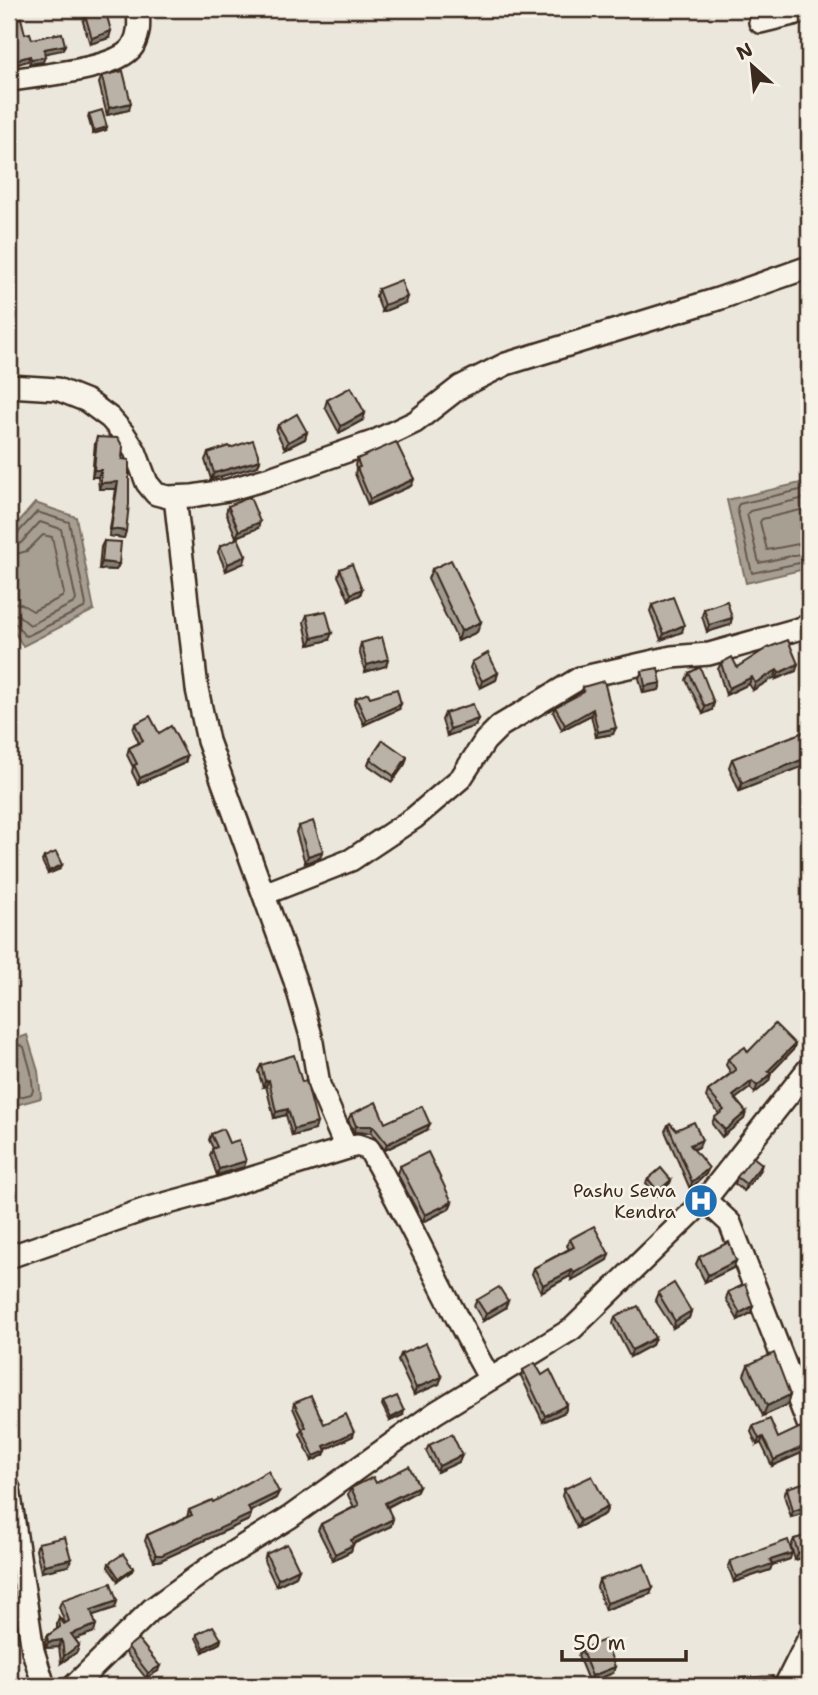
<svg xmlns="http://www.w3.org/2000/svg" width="818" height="1695" viewBox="0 0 818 1695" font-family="'Shantell Sans',sans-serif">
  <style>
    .water { fill: #a89f93; stroke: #7c7064; stroke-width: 2 }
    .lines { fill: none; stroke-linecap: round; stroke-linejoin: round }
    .shore { stroke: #67594d; stroke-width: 2 }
    .minor-casing { stroke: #3b2a1e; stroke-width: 26 }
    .minor { stroke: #f7f3e8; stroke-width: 21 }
    .wall { fill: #a09990; stroke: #3b2a1e; stroke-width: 2 }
    .shaded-wall { fill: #827d75; stroke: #3b2a1e; stroke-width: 2 }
    .building { fill: #bab2a7; stroke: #3b2a1e; stroke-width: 2 }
    .labels { text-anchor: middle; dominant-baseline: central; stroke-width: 5; stroke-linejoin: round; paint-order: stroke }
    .poi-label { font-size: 18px; fill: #3b2a1e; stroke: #f7f3e8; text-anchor: end }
  </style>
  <rect width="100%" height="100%" fill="#ece7dc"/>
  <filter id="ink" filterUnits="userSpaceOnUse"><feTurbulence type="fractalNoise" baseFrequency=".0143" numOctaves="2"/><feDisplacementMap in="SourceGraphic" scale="14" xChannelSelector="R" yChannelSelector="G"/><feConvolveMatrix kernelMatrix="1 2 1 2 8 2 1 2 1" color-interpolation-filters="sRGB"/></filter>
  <g filter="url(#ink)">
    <g class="water">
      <polygon points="809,481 809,568 746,583 727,500"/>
      <polygon points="35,503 76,517 94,610 23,646 9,624 9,533"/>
      <polygon points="27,1035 38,1071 41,1098 9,1107 9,1042"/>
    </g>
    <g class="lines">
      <g class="shore">
        <polyline points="809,488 739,504 737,508 752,573 809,561"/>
        <polyline points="809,497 750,511 747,514 759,563 809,552"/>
        <polyline points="809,508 762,519 760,522 767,550 809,542"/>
        <polyline points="9,537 16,535 37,512 69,522 86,605 84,608 27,636 24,635 16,624 9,622"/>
        <polyline points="9,546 21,543 40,522 61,529 76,600 74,603 30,625 18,615 9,613"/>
        <polyline points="9,556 27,551 43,535 52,537 64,594 62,597 33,611 21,604 9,602"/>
        <polyline points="9,1048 20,1045 24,1047 31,1072 33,1091 31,1094 9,1100"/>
      </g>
      <g class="minor-casing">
        <g id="minor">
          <polyline points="760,22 809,10"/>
          <path d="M 9,80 C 36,76 118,70 133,46 C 140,33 139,23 138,9"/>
          <polyline points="9,386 57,389 87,401 110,418 124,434 135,451 147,483 156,494 168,497 192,496 228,490 273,477 373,442 415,422 460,387 506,364 718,299 809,267"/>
          <polyline points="175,497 197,689 208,741 295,981 311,1036 319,1085 346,1148"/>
          <polyline points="264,894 351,860 414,818 461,778 485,741 500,726 580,678 672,657 709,654 809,626"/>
          <polyline points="705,1200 730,1223 809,1426"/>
          <path d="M 9,1257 L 146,1209 L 201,1194 L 357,1145 L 369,1149 C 412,1224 447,1304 490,1379"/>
          <polyline points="9,1489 33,1651 44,1686"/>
          <polyline points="74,1686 152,1609 214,1564 290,1517 435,1413 572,1329 705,1200 809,1068"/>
          <polyline points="785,1686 809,1638"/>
        </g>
      </g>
      <use href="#minor" class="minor"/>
    </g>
    <g class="wall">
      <polygon points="85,15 109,38 90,44 83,22"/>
      <polygon points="102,76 129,110 107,115 99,83"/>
      <polygon points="89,114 106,130 93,134 88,117"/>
      <polygon points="378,289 405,303 382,312 376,296"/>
      <polygon points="327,400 365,413 363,420 339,433 325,407"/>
      <polygon points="278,425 307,432 305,439 285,449 276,431"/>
      <polygon points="97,437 122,459 126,531 124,538 109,536 116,489 99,489 98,477 92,477 95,443"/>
      <polygon points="230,448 260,460 258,466 211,479 205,460 208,453"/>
      <polygon points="357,459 414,479 411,486 368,505 355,474 356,469 355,465"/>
      <polygon points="228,506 258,528 236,537 226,513"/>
      <polygon points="104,541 119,564 116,570 99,569 101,547"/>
      <polygon points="220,546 244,563 226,571 218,552"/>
      <polygon points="340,569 362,589 360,595 349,600 338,576"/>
      <polygon points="432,569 481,622 477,632 458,641 428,579"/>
      <polygon points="652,605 682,632 661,640 650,611"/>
      <polygon points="704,609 732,618 730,625 707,632 702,616"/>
      <polygon points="307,615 329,640 309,645 304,622"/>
      <polygon points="361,643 388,659 386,666 365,672 359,650"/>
      <polygon points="472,662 498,673 496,680 480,688 470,668"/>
      <polygon points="721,663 737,667 796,671 776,679 775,677 753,690 749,684 726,695 718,669"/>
      <polygon points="642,671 661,683 659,690 643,693 639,678"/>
      <polygon points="689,673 712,710 703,714 686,680"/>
      <polygon points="583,687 613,734 596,737 591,715 562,730 553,712 555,707 581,694"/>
      <polygon points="370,697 399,709 364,725 354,704 356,698"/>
      <polygon points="445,713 475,726 447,736 442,720"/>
      <polygon points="135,724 159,733 187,756 185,763 138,784 132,772 133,767 127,755 129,748 139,743 133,730"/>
      <polygon points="809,730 809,764 739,791 729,767 732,759"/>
      <polygon points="407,757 405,764 392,782 368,765 370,759"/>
      <polygon points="299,826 320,858 305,863 296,832"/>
      <polygon points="44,857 62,865 60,869 48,874 42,861"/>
      <polygon points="795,1044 793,1050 770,1074 769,1081 755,1093 750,1088 735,1099 746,1112 744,1119 722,1137 712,1124 714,1118 719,1114 706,1097 708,1091 731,1073 726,1065 728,1059 748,1052"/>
      <polygon points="261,1065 302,1082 315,1130 292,1136 286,1115 274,1118 266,1086 263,1087 258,1071"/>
      <polygon points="351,1114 385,1123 427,1130 385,1150 371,1133 354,1132 348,1120"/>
      <polygon points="668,1125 699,1147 693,1150 706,1174 690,1189 665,1131"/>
      <polygon points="211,1134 246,1161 244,1167 217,1175 210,1155 213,1148 209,1140"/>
      <polygon points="400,1166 452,1202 449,1209 423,1222 397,1173"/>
      <polygon points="760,1171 744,1191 735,1184 737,1177"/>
      <polygon points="648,1179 671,1180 670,1183 657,1195 646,1183"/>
      <polygon points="570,1239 607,1260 572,1280 570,1276 541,1292 532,1274 534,1268 569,1249 567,1246"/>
      <polygon points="699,1257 736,1261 733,1268 705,1282 696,1264"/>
      <polygon points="728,1292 751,1313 738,1320 726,1299"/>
      <polygon points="658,1293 691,1311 689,1318 673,1328 655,1300"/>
      <polygon points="477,1300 505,1308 483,1321 474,1306"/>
      <polygon points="615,1317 655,1338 652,1345 630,1357 613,1324"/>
      <polygon points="401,1354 439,1384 414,1395 398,1361"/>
      <polygon points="748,1365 790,1395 787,1405 763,1416 744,1375"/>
      <polygon points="523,1370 542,1375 567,1405 565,1412 543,1422 521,1376"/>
      <polygon points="383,1402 403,1415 390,1421 382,1405"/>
      <polygon points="294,1403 324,1424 354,1432 353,1436 326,1449 324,1455 312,1461 300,1434 302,1429 293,1408"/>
      <polygon points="753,1426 778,1438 809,1442 808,1450 772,1466 761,1443 757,1445 751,1432"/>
      <polygon points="429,1445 462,1455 459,1462 437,1472 426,1451"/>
      <polygon points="376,1483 419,1486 416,1492 388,1507 391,1526 353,1544 351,1551 333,1560 318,1530 321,1524 354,1507 348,1495 351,1488"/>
      <polygon points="809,1483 809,1512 791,1517 784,1495 787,1488"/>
      <polygon points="564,1489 608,1507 605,1514 577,1528 562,1496"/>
      <polygon points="276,1498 250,1512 251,1514 249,1520 159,1561 154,1561 145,1541 147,1535 187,1517 189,1510 213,1502"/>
      <polygon points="809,1535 809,1556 795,1560 791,1546 794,1539"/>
      <polygon points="38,1543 71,1559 68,1566 41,1572 36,1550"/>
      <polygon points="266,1554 299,1569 296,1576 276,1586 264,1561"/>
      <polygon points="9,1558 15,1595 12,1602 9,1597"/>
      <polygon points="790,1559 772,1565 770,1570 734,1582 728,1566 730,1561"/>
      <polygon points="109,1563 133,1568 132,1571 118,1581 108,1567"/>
      <polygon points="599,1580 650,1594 605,1610 597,1587"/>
      <polygon points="62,1600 117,1601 115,1608 92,1615 94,1632 75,1639 79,1645 77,1652 61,1663 59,1647 46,1648 45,1643 47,1636 57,1629 57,1624 59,1617 64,1624 65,1623 59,1607"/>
      <polygon points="197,1634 221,1639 220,1643 203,1652 196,1638"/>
      <polygon points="128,1647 158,1671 146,1678 126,1653"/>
      <polygon points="581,1649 613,1673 589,1683 578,1656"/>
    </g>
    <g class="shaded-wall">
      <polygon points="111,31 109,38 90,44 92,38"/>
      <polygon points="65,45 63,50 43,54 44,49"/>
      <polygon points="30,56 28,61 9,67 9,62"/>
      <polygon points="45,57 43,62 29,64 31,59"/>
      <polygon points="131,103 129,110 107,115 109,108"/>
      <polygon points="107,127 106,130 93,134 94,131"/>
      <polygon points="407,297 405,303 382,312 384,305"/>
      <polygon points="365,413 363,420 339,433 341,426"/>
      <polygon points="307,432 305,439 285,449 288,442"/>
      <polygon points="260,460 258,466 211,479 214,473"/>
      <polygon points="94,470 101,470 98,477 92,477"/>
      <polygon points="414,479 411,486 368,505 370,499"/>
      <polygon points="118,482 116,489 99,489 101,483"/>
      <polygon points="260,522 258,528 236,537 239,531"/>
      <polygon points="111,529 126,531 124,538 109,536"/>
      <polygon points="246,556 244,563 226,571 228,564"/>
      <polygon points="102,562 119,564 116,570 99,569"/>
      <polygon points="362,589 360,595 349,600 351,594"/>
      <polygon points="732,618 730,625 707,632 709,625"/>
      <polygon points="481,622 477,632 458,641 461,631"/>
      <polygon points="684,625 682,632 661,640 664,634"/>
      <polygon points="332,633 329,640 309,645 312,638"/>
      <polygon points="388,659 386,666 365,672 367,665"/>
      <polygon points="798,664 796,671 776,679 779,673"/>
      <polygon points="777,670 775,677 753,690 755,683"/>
      <polygon points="498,673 496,680 480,688 482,681"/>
      <polygon points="752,677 749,684 726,695 729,688"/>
      <polygon points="661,683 659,690 643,693 645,686"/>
      <polygon points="714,703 712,710 703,714 705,707"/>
      <polygon points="401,704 399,709 364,725 366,720"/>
      <polygon points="593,709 591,715 562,730 565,725"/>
      <polygon points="478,719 475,726 447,736 450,729"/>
      <polygon points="616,728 613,734 596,737 598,732"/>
      <polygon points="187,756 185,763 138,784 140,778"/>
      <polygon points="407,757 405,764 392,782 394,776"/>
      <polygon points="809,757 809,764 739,791 742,783"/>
      <polygon points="323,851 320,858 305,863 308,856"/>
      <polygon points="62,865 60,869 48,874 49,871"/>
      <polygon points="795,1044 793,1050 766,1078 768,1071"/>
      <polygon points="771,1074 769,1081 755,1093 757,1086"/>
      <polygon points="269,1080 266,1086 263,1087 265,1081"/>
      <polygon points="752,1081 750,1088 730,1103 733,1096"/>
      <polygon points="288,1109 286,1115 274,1118 276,1112"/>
      <polygon points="746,1112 744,1119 722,1137 725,1130"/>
      <polygon points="317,1123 315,1130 292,1136 294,1129"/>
      <polygon points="430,1124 427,1130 385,1150 387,1144"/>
      <polygon points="356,1126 373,1126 371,1133 354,1132"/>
      <polygon points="702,1140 699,1147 687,1152 690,1145"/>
      <polygon points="246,1161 244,1167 217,1175 219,1169"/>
      <polygon points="762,1164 760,1171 744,1191 746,1184"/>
      <polygon points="709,1168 706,1174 690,1189 692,1182"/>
      <polygon points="671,1180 670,1183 657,1195 658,1191"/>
      <polygon points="452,1202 449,1209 423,1222 425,1215"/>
      <polygon points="609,1254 607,1260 572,1280 574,1273"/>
      <polygon points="736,1261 733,1268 705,1282 708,1275"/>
      <polygon points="572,1270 570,1276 541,1292 543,1285"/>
      <polygon points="508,1301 505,1308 483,1321 486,1314"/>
      <polygon points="753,1306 751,1313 738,1320 740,1313"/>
      <polygon points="691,1311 689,1318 673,1328 675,1321"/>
      <polygon points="655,1338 652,1345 630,1357 632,1350"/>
      <polygon points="442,1377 439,1384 414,1395 416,1388"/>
      <polygon points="790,1395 787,1405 763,1416 767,1406"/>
      <polygon points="567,1405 565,1412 543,1422 545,1416"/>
      <polygon points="404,1411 403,1415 390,1421 391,1418"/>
      <polygon points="354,1432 353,1436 322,1451 324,1446"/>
      <polygon points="763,1437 761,1443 757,1445 759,1439"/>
      <polygon points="809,1444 808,1450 772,1466 774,1460"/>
      <polygon points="326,1451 324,1455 312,1461 314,1456"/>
      <polygon points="462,1455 459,1462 437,1472 439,1466"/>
      <polygon points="419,1486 416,1492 383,1509 385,1503"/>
      <polygon points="279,1492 276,1498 246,1514 248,1507"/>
      <polygon points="809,1506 809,1512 791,1517 793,1511"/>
      <polygon points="608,1507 605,1514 577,1528 580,1521"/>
      <polygon points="251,1514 249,1520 159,1561 154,1561 156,1555"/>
      <polygon points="393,1519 391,1526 348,1546 351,1540"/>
      <polygon points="353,1545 351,1551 333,1560 335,1554"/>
      <polygon points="809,1550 809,1556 795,1560 798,1553"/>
      <polygon points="792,1553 790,1559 772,1565 770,1570 734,1582 736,1577 770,1560"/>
      <polygon points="71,1559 68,1566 41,1572 44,1565"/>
      <polygon points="133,1568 132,1571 118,1581 119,1578"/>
      <polygon points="299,1569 296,1576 276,1586 278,1579"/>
      <polygon points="653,1588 650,1594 605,1610 607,1603"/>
      <polygon points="117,1601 115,1608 88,1617 91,1610"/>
      <polygon points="96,1625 94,1632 69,1641 71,1634"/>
      <polygon points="221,1639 220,1643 203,1652 204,1648"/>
      <polygon points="62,1640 59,1647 46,1648 48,1642"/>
      <polygon points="79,1645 77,1652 61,1663 64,1656"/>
      <polygon points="160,1666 158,1671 146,1678 148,1673"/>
      <polygon points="615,1667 613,1673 589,1683 592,1676"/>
    </g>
    <g class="building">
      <polygon points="9,9 12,9 15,19 21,18 25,34 30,33 32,39 62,33 65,45 44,49 45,57 31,59 30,56 9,62"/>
      <polygon points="105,9 111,31 92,38 85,15"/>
      <polygon points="123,71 131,103 109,108 102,76"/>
      <polygon points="102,110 107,127 94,131 89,114"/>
      <polygon points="9,222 11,256 9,277"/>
      <polygon points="401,280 407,297 384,305 378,289"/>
      <polygon points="351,387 365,413 341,426 327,400"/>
      <polygon points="297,414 307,432 288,442 278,425"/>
      <polygon points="97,437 118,438 123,447 122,459 129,460 129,504 126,531 111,529 118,482 101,483 101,470 94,470"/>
      <polygon points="253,440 260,460 214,473 208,453 229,446 230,448"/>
      <polygon points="396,442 414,479 370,499 357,468 360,467 357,459"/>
      <polygon points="250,497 260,522 239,531 228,506"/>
      <polygon points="238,538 246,556 228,564 220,546"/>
      <polygon points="104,541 121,542 119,564 102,562"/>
      <polygon points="451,560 481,622 461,631 432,569"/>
      <polygon points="352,564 362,589 351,594 340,569"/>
      <polygon points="673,597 684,625 664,634 652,605"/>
      <polygon points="727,601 732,618 709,625 704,609"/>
      <polygon points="326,611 332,633 312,638 307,615"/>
      <polygon points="382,637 388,659 367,665 361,643"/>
      <polygon points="788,640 798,664 779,673 777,670 755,683 752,677 729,688 721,663 732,657 737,667 767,648"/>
      <polygon points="488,653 498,673 482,681 472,662"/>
      <polygon points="700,667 714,703 705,707 689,673"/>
      <polygon points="658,668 661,683 645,686 642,671"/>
      <polygon points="604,681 616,728 598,732 593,709 565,725 555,707 584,692 583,687"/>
      <polygon points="397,689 401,704 366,720 356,698 368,693 370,697"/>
      <polygon points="473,704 478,719 450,729 445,713"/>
      <polygon points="150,716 159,733 171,726 187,756 140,778 134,765 137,764 129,748 143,741 135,724"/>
      <polygon points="809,730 809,757 742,783 732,759"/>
      <polygon points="383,740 407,757 394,776 370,759"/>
      <polygon points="313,821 323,851 308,856 299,826"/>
      <polygon points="56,852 62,865 49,871 44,857"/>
      <polygon points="775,1024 795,1044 768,1071 771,1074 757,1086 752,1081 733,1096 746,1112 725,1130 714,1118 724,1110 708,1091 736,1070 728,1059 745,1047 748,1052"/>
      <polygon points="294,1055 302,1082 306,1081 317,1123 294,1129 288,1109 276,1112 269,1080 265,1081 261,1065"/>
      <polygon points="376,1102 385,1123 422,1106 430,1124 387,1144 373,1126 356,1126 351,1114"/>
      <polygon points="694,1122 702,1140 690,1145 709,1168 692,1182 668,1125 670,1123 676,1130"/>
      <polygon points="223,1129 229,1143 239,1140 246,1161 219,1169 212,1149 217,1147 211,1134"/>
      <polygon points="428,1152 452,1202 425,1215 400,1166"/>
      <polygon points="753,1157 762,1164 746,1184 737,1177"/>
      <polygon points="661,1168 671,1180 658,1191 648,1179"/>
      <polygon points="594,1226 609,1254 574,1273 572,1270 543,1285 534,1268 574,1247 570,1239"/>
      <polygon points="729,1242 736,1261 708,1275 699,1257"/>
      <polygon points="674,1283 691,1311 675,1321 658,1293"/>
      <polygon points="745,1284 753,1306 740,1313 728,1292"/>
      <polygon points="499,1287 508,1301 486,1314 477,1300"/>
      <polygon points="638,1306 655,1338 632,1350 615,1317"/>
      <polygon points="426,1343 442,1377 416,1388 401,1354"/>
      <polygon points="774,1353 790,1395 767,1406 748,1365"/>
      <polygon points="535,1363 542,1375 550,1370 567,1405 545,1416 523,1370"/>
      <polygon points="311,1396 324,1424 346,1414 354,1432 324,1446 326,1451 314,1456 302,1429 306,1427 294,1403"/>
      <polygon points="397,1396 404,1411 391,1418 383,1402"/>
      <polygon points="770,1419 778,1438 801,1427 809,1442 809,1444 774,1460 763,1437 759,1439 753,1426"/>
      <polygon points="452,1434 462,1455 439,1466 429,1445"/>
      <polygon points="409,1466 419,1486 385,1503 393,1519 351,1540 353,1545 335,1554 321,1524 359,1505 351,1488 373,1477 376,1483"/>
      <polygon points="268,1471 279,1492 248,1507 251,1514 162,1555 156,1555 147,1535 192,1515 189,1510 212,1500 213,1502"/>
      <polygon points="592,1476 608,1507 580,1521 564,1489"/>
      <polygon points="809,1481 809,1506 793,1511 787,1488"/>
      <polygon points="809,1535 809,1550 798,1553 794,1539"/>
      <polygon points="65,1537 71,1559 44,1565 38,1543"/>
      <polygon points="788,1540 792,1553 770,1560 772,1564 736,1577 730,1561"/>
      <polygon points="287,1544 299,1569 278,1579 266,1554"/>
      <polygon points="123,1554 133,1568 119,1578 109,1563"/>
      <polygon points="9,1558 15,1595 9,1587"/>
      <polygon points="644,1564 653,1588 607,1603 599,1580"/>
      <polygon points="111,1583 117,1601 91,1610 96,1625 71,1634 79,1645 64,1656 62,1640 48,1642 47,1636 60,1627 59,1617 64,1624 69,1621 62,1600"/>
      <polygon points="213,1626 221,1639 204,1648 197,1634"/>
      <polygon points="138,1639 160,1666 148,1673 128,1647"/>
      <polygon points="605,1640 615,1667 592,1676 581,1649"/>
      <polygon points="773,1676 774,1686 741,1686 740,1678"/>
    </g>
  </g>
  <defs>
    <g id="hospital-disc" transform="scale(1.75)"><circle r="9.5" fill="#1f6fb2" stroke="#f7f3e8"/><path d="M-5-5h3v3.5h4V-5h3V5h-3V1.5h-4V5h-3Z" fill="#fff"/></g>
  </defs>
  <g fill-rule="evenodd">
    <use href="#hospital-disc" x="701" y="1201"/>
  </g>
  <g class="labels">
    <g class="poi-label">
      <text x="676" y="1191">Pashu Sewa<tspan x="676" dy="21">Kendra</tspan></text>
    </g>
  </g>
  <rect width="818" height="1695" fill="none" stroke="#f7f3e8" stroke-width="35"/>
  <rect x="18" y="18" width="783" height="1660" fill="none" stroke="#3b2a1e" stroke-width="2.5" filter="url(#ink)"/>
  <g transform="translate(752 66) rotate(333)" stroke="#f7f3e8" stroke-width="5" paint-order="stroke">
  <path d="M0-5L12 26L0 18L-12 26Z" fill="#3b2a1e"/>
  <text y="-10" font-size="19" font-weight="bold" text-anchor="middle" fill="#3b2a1e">N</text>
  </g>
  <path d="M562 1650v10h124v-10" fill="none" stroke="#3b2a1e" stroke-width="3.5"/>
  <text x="573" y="1650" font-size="21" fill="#3b2a1e" stroke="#f7f3e8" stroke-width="5" paint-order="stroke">50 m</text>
</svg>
